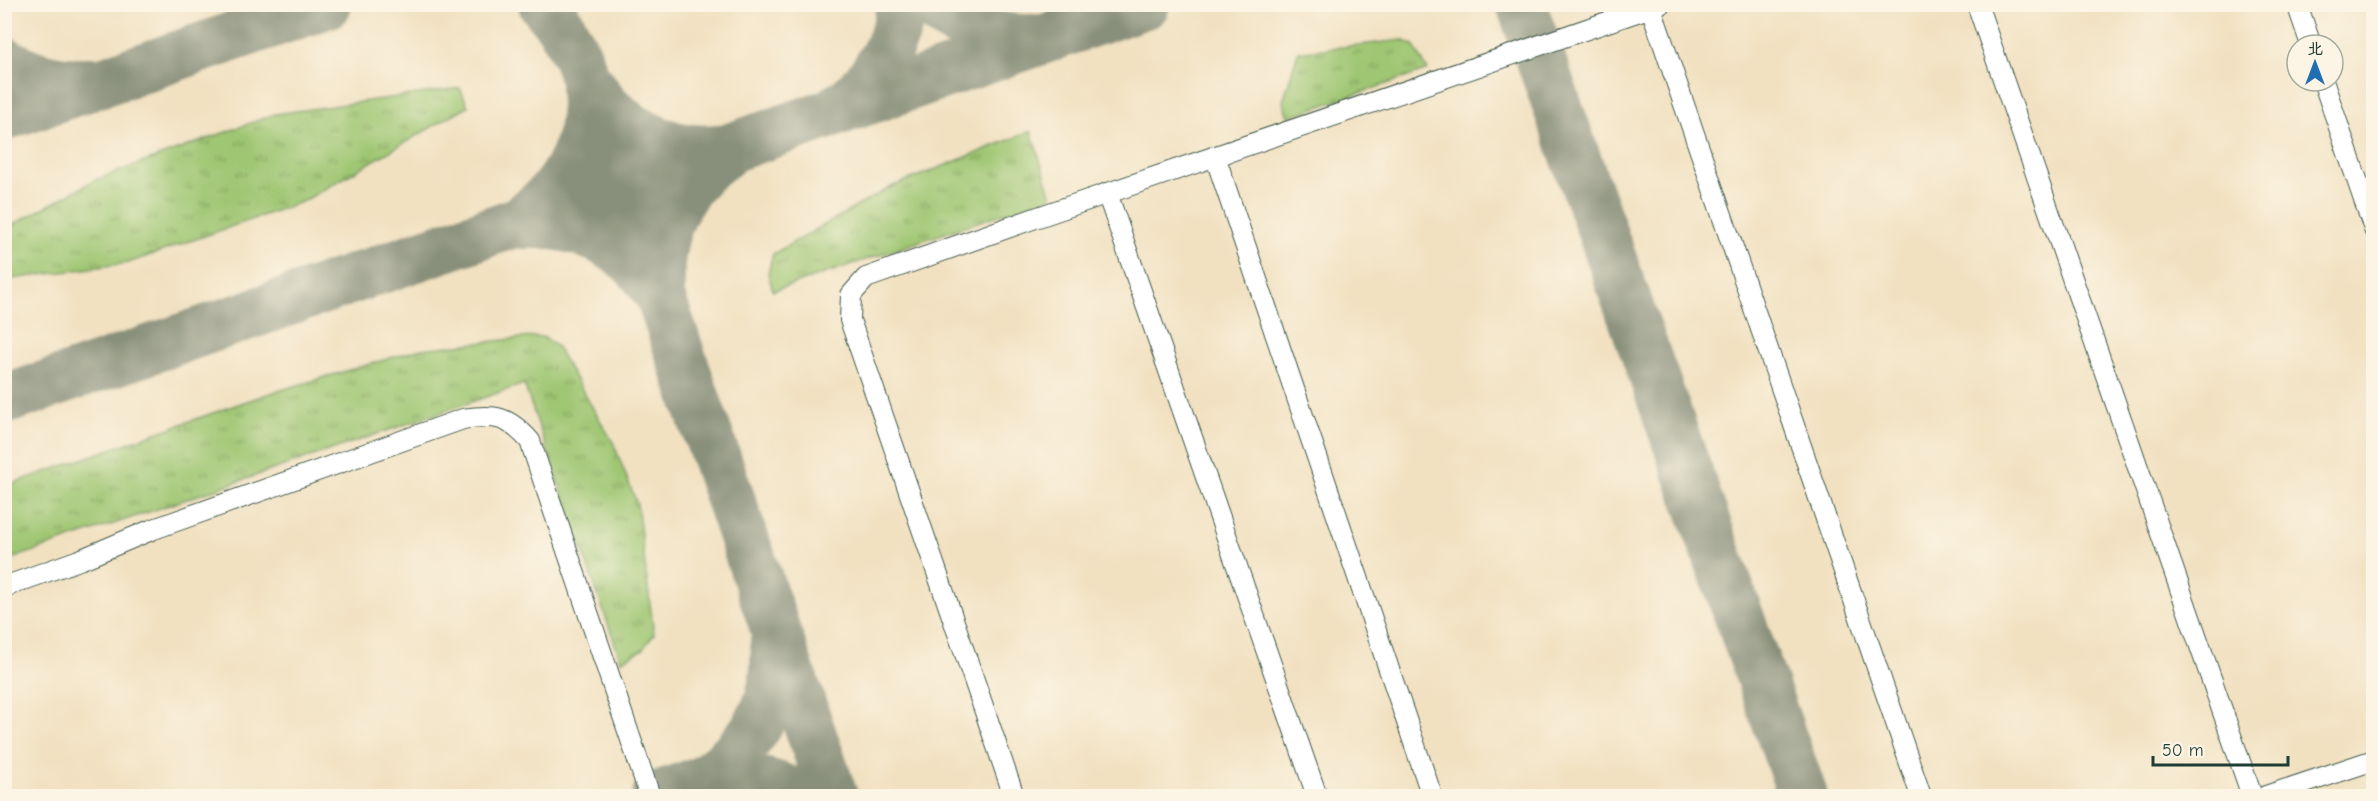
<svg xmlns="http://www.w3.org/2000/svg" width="2378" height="801" viewBox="0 0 2378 801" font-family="'Comic Neue','LXGW WenKai TC',sans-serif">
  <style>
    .grass { fill: url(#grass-tufts); stroke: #5f8253; stroke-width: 1.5 }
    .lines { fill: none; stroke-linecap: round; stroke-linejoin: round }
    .taxiway { stroke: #888f7a; stroke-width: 50 }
    .minor-casing { stroke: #3e5649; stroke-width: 22 }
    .minor { stroke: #fff; stroke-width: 20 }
  </style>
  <defs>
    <pattern id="grass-tufts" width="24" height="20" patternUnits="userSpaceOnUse" patternTransform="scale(1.5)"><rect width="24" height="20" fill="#9fc672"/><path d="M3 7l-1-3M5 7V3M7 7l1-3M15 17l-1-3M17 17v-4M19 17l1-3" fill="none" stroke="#81a25e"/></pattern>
  </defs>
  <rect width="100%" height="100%" fill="#fcf5e5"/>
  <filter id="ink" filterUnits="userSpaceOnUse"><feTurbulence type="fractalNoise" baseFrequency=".0167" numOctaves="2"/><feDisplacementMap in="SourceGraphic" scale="12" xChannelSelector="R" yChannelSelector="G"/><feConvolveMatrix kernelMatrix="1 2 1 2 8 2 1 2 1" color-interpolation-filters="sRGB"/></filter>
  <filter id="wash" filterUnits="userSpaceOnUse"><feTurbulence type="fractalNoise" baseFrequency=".008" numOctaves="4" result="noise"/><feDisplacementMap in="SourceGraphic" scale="24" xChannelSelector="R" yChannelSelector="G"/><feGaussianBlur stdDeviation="1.35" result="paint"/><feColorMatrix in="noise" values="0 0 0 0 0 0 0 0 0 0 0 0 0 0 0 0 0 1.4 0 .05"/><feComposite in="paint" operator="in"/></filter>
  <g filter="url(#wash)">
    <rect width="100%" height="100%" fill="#f1e1c1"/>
    <g class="grass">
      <polygon points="1403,40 1413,45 1428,70 1288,117 1283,101 1298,52"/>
      <polygon points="460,88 468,106 304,201 128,263 5,280 5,229 95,180 275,114"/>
      <polygon points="1031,131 1052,197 773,291 768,273 773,254 891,187"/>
      <polygon points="531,337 543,337 556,346 613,442 637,504 654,634 642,650 621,661 524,384 5,561 5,486 264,395 421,349"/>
    </g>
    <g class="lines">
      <g class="taxiway">
        <polyline points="543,4 560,25 577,56 833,796"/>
        <path d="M 929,4 C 962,31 994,39 1035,39"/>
        <polyline points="1521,4 1803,796"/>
        <path d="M 4,61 C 31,77 59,85 90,82"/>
        <path d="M 592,87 C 619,129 668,154 718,149"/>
        <path d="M 838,108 C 869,91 899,40 901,4"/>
        <polyline points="4,116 327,4"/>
        <path d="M 525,216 C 566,189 591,139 585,89"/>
        <path d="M 523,224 C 574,221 627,243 654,288"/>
        <path d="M 660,283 C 657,230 679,185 723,155"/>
        <polyline points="4,400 1145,4"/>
        <path d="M 701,782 C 752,745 780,708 775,641"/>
        <path d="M 657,796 C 671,792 687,784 702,782 C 731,776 771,779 797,796"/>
      </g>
    </g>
  </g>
  <g filter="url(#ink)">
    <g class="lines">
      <g class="minor-casing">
        <g id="minor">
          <polyline points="1977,4 2252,796"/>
          <polyline points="2297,4 2311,45"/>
          <polyline points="1651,8 1921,796"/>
          <polyline points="2323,81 2374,229"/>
          <polyline points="1215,156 1432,796"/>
          <polyline points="1107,193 1317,796"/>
          <path d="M 4,587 L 82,559 L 151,530 L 463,419 C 495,414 508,416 530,441 L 650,796"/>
          <polyline points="1014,796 850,320 851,295 866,278 1041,216 1660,4"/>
          <polyline points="2266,796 2374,760"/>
        </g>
      </g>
      <use href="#minor" class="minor"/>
    </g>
  </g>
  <rect width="2378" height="801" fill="none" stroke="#fcf5e5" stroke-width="24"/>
  <g transform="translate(2315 63)"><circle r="28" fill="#fcf5e5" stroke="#a4ab9e" stroke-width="1.5"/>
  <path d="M0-4.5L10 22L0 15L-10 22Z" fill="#1f6fb2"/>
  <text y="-9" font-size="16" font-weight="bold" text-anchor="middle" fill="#1f3d34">北</text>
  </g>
  <path d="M2153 756v9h135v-9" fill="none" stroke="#1f3d34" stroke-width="3"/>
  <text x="2162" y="756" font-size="18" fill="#1f3d34" stroke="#fcf5e5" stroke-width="4.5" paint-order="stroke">50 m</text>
</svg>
